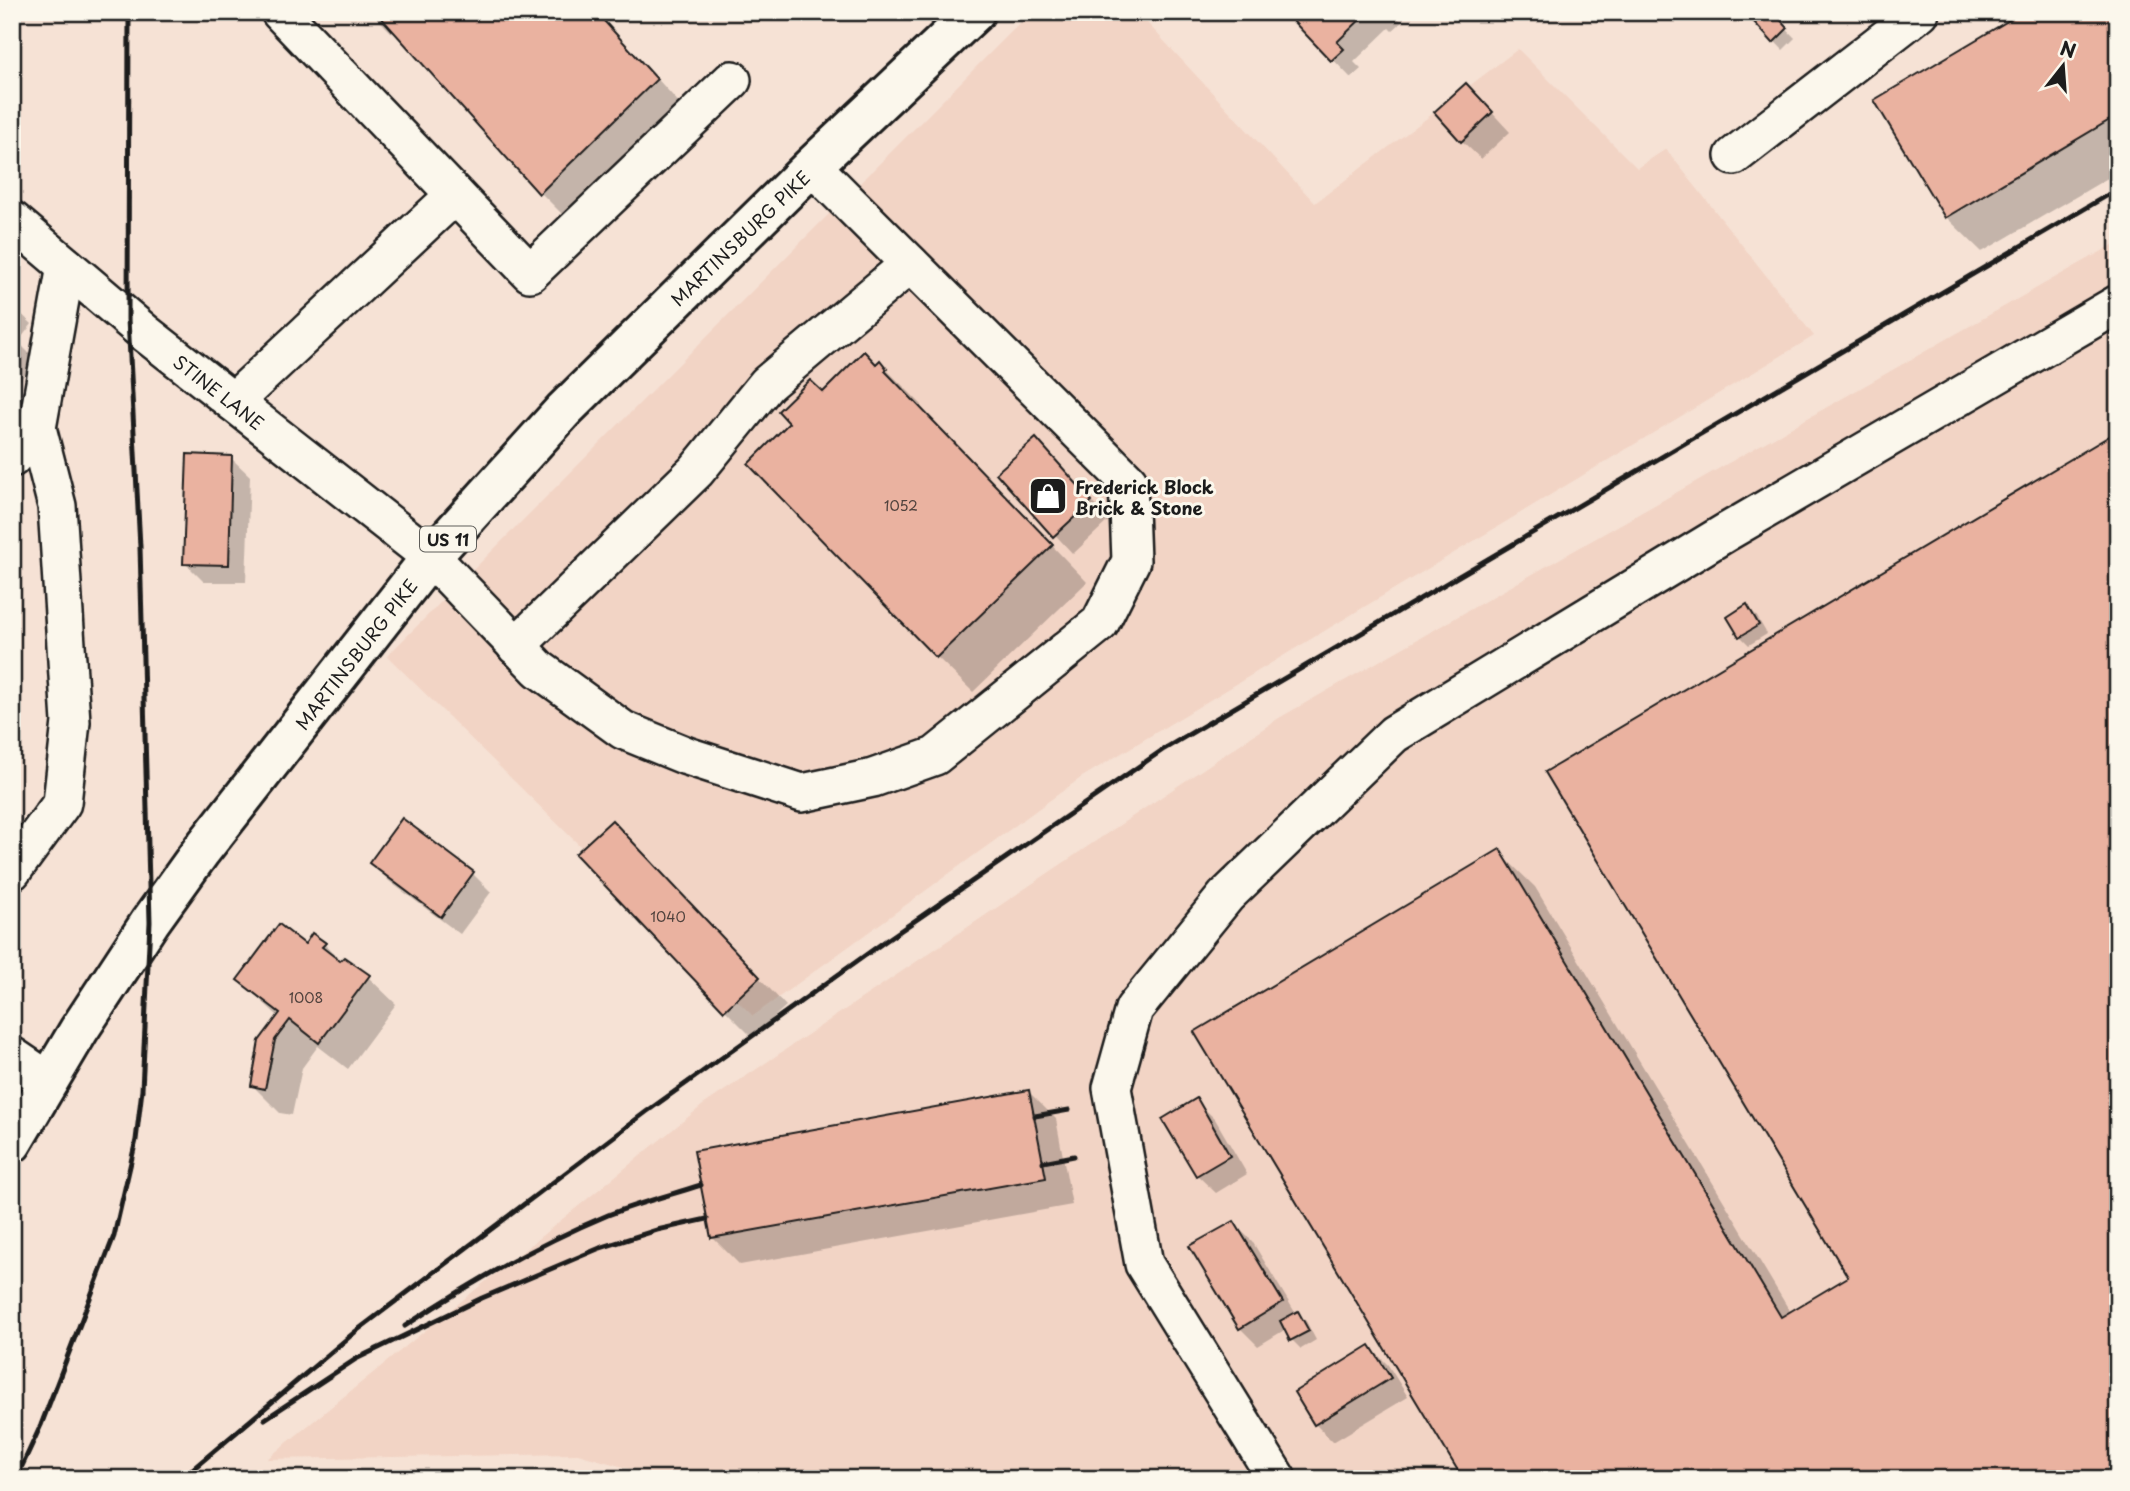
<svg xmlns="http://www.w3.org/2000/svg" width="2130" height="1491" viewBox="0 0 2130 1491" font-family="'Playpen Sans',sans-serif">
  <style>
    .built { fill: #f2d4c5 }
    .shadow { fill: #0003 }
    .building { fill: #eab2a0; stroke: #1c1c1c; stroke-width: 2 }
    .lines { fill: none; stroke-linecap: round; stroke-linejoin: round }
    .minor-casing { stroke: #1c1c1c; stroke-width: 42 }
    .major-casing { stroke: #1c1c1c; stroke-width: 44 }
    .minor { stroke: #fbf7ec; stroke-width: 37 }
    .major { stroke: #fbf7ec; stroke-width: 38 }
    .rail { stroke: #1c1c1c; stroke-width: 5 }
    .labels { text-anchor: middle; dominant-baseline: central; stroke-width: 6; stroke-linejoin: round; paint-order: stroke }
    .number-label { font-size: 14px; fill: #50423d }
    .shield { fill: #fbf7ec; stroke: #5f5e5a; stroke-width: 2 }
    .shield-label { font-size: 16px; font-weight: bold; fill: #1c1c1c }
    .street-label { font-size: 18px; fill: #1c1c1c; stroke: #fbf7ec }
    .poi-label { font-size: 18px; font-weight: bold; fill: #1c1c1c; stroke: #fbf7ec; text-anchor: start }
  </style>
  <rect width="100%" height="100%" fill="#f6e2d5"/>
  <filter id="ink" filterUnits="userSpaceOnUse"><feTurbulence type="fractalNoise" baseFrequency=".0143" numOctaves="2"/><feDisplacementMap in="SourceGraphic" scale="14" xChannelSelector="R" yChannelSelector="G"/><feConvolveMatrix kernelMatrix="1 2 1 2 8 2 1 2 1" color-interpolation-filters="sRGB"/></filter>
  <g filter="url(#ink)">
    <g class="built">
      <polygon points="1031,12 1137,12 1315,203 1518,49 1637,168 1666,149 1814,336 1082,777 753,1016 387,656"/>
      <polygon points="2118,242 2118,1479 665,1479 578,1454 267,1459 703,1105 1279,718"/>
    </g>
    <g class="shadow">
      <polygon points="371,12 597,12 691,116 576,228 541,193 400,36 391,32"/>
      <polygon points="1301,12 1392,12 1402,22 1392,31 1389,28 1354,62 1361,69 1351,78 1294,19"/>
      <polygon points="1770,12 1795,38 1783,50 1756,22"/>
      <polygon points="2118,12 2118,172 1982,252 1946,217"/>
      <polygon points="1484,104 1510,132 1481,159 1462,141"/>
      <polygon points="12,305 32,324 18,342 36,360 15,387 20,391 12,402"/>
      <polygon points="880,363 922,405 920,408 1087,582 973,692 937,657 823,394"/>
      <polygon points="231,458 250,476 246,582 204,582 185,563"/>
      <polygon points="1054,459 1109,520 1073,554 998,473"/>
      <polygon points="1747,607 1756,615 1767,634 1749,645 1740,636 1729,618"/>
      <polygon points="12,809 32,829 12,874"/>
      <polygon points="402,821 473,874 491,892 460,934 389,881 371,862"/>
      <polygon points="639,850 786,1006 752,1037 725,1010"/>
      <polygon points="1499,852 1535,887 1791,1313 1851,1278 2118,1479 1465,1479"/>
      <polygon points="324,944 342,961 368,977 396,1004 348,1069 318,1046 302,1068 292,1115 280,1113 253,1086 279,1017 239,980 306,946"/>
      <polygon points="1029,1092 1056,1119 1072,1205 740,1265 713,1238"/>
      <polygon points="1196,1101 1215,1119 1247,1174 1216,1193 1197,1175"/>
      <polygon points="1233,1223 1252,1241 1296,1314 1297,1313 1306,1321 1316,1340 1301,1349 1292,1340 1286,1329 1258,1346 1240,1328"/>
      <polygon points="1370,1347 1388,1365 1408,1397 1333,1442 1315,1424"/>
    </g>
    <g class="building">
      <polygon points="376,12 596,12 657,79 539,194"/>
      <polygon points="1298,12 1368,12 1337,42 1344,49 1331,61 1291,19"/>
      <polygon points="1763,12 1773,12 1788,28 1773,43 1754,22"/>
      <polygon points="2023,12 2118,12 2118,115 1945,218 1874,100"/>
      <polygon points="1466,83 1493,112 1461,142 1434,112"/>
      <polygon points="864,351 876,364 880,360 887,369 885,371 1053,545 936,658 748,464 789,423 778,411 810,380 823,392"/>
      <polygon points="2118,431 2118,1479 1463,1479 1194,1032 1500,849 1781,1317 1848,1277 1545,772"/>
      <polygon points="1036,438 1092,501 1053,537 996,473"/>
      <polygon points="187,454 232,456 229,565 183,564"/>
      <polygon points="1747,604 1759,625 1739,637 1727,617"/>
      <polygon points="402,818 474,872 441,917 369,863"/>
      <polygon points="612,820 760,977 724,1011 575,854"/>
      <polygon points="279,924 305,944 312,933 326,943 322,947 340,961 344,957 370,975 319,1043 290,1020 275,1040 265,1089 251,1086 259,1041 280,1013 237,980"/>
      <polygon points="1029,1090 1046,1178 711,1238 694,1151"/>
      <polygon points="1197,1098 1230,1156 1196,1176 1162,1119"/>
      <polygon points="1234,1221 1283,1302 1239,1329 1189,1246"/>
      <polygon points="1298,1311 1309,1331 1290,1341 1280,1321"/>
      <polygon points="1370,1345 1391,1378 1314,1425 1294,1392"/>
    </g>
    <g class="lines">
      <g class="minor-casing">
        <g id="minor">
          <polyline points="280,12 530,273 732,80"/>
          <polyline points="1734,156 1920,12"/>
          <polyline points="12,220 145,333 431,557 539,669 623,730 687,756 802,793 873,778 935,756 1100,623 1131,561 1128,481 812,166"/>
          <polyline points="233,402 455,195"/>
          <polyline points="37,428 66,266"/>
          <polyline points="12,458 37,428 57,506 71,722 62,803 12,871"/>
          <polyline points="516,646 696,471 767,384 910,264"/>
          <polyline points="12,1056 49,1081"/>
          <polyline points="1277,1479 1144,1264 1112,1088 1134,1009 1226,896 1394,734 1725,533 2118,304"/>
        </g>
      </g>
      <g class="major-casing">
        <polyline id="major" points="12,1143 79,1030 150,922 201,851 431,557 563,411 812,166 975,12"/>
      </g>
      <use href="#minor" class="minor"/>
      <use href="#major" class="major"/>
      <g class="rail">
        <polyline points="1035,1116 1069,1110"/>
        <polyline points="1043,1162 1074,1156"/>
        <path d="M 405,1326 C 470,1283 536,1245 608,1215 C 638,1203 670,1195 701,1185"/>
        <polyline points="265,1419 356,1359 482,1298 600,1248 657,1230 707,1219"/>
        <polyline points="16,1479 41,1425 114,1236 136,1140 142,1090 150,922 140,547 128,319 129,12"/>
        <polyline points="181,1479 355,1332 646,1112 884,942 1164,749 2118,189"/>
      </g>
    </g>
  </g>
  <defs>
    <g id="shop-square" transform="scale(2.0125)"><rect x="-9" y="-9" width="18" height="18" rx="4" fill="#1c1c1c" stroke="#fbf7ec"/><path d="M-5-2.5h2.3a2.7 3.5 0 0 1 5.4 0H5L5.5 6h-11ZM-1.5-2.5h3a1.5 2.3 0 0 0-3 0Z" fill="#fff"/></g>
  </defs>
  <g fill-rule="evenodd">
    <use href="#shop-square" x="1048" y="496"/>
  </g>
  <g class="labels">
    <g class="number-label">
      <text x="901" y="505">1052</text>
      <text x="668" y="916">1040</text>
      <text x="306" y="997">1008</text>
    </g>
    <rect class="shield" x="420" y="526.5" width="56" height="25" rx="5"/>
    <g class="shield-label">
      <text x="448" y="539">US 11</text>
    </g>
    <g class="street-label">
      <text transform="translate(740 238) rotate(-44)">MARTINSBURG PIKE</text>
      <text transform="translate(219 392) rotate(38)">STINE LANE</text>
      <text transform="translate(356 654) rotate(-52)">MARTINSBURG PIKE</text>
    </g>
    <g class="poi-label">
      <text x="1075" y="486">Frederick Block<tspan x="1075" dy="21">Brick &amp; Stone</tspan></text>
    </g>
  </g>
  <rect width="2130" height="1491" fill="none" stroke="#fbf7ec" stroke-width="42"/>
  <rect x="21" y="21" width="2088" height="1449" fill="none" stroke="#1c1c1c" stroke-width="2.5" filter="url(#ink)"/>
  <g transform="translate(2063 66) rotate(17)" stroke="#fbf7ec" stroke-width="5" paint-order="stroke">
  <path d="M0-5L12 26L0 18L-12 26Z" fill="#1c1c1c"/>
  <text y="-10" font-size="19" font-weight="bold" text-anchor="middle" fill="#1c1c1c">N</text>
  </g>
</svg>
